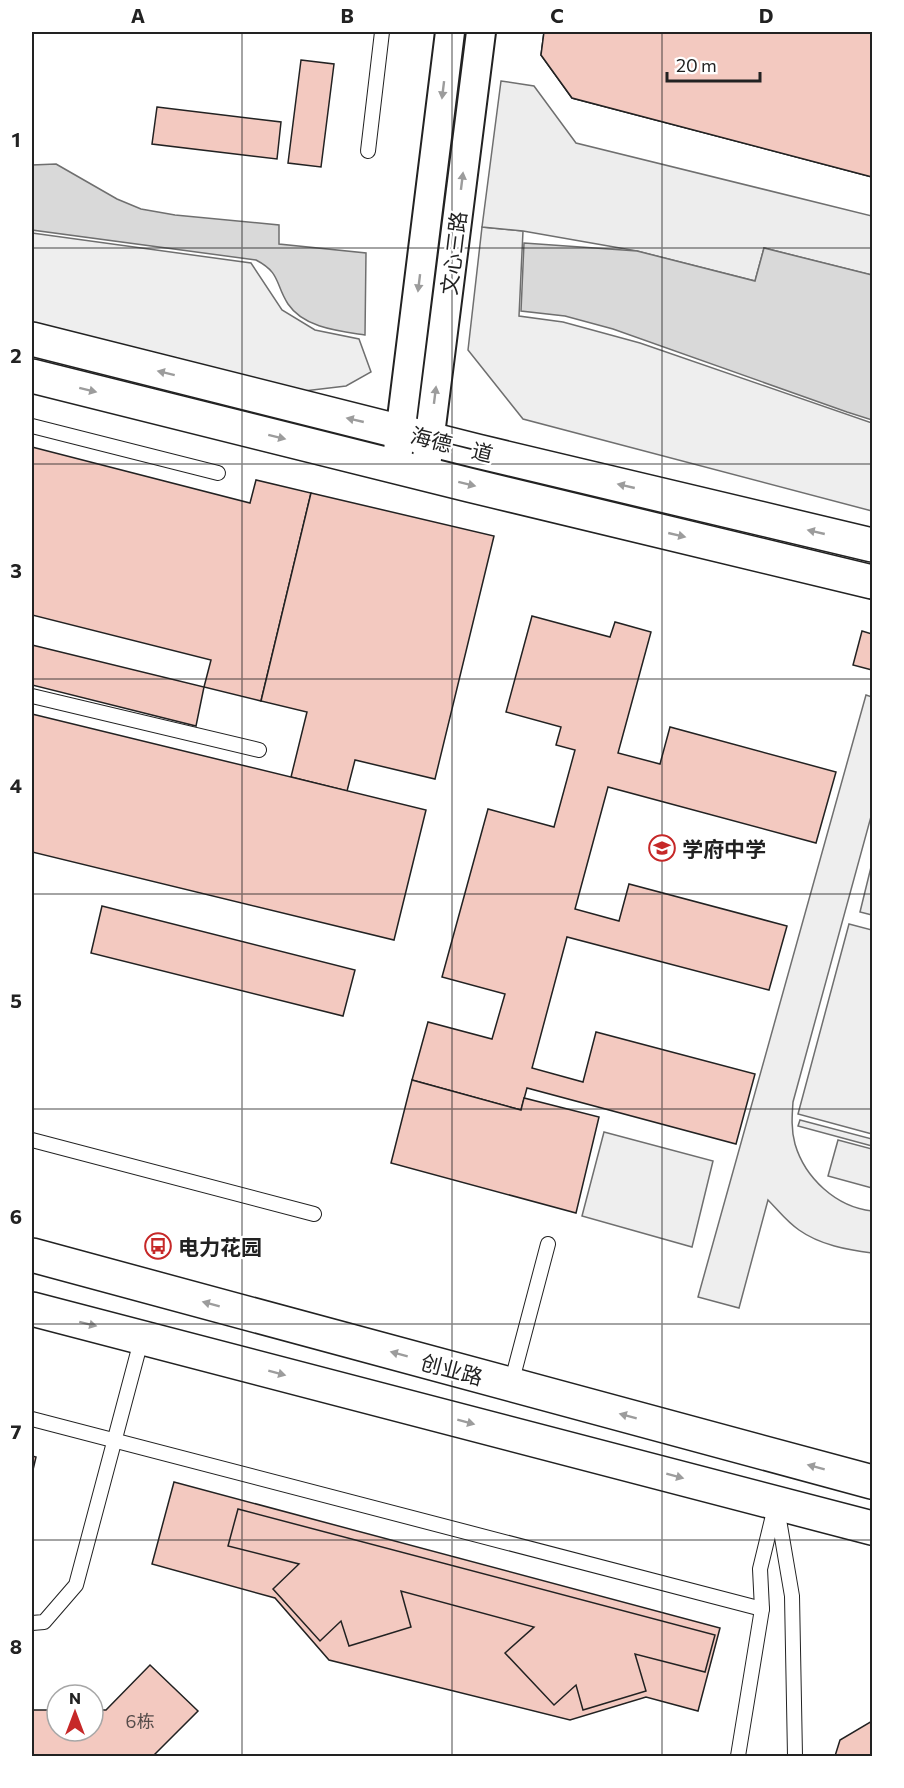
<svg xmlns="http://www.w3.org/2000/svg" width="904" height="1788" viewBox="0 0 904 1788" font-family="Commissioner,'Noto Sans SC',sans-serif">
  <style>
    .green { fill: #eee; stroke: #6f6f6f; stroke-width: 1.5 }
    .parking { fill: #ededed; stroke: #6f6f6f; stroke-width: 1.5 }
    .water { fill: #d9d9d9; stroke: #6f6f6f; stroke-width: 1.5 }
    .building { fill: #f3c9c0; stroke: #222; stroke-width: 1.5 }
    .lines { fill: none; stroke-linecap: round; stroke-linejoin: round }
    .lane-casing { stroke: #222; stroke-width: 16 }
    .street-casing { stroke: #222; stroke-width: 32 }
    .secondary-casing { stroke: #222; stroke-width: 36 }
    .lane { stroke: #fff; stroke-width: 14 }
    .street { stroke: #fff; stroke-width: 28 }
    .secondary { stroke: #fff; stroke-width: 33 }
    .oneway { fill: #9c9c9c }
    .grid { fill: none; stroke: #222; stroke-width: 1.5; stroke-opacity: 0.55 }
    .labels { text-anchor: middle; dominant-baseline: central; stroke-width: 4.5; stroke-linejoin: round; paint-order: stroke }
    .number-label { font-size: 18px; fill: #564c4a }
    .street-label { font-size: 21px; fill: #222; stroke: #fff }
    .poi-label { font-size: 21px; font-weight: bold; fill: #222; stroke: #fff; text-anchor: start }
    .neatline { fill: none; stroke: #222; stroke-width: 2 }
    .grid-label { font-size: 20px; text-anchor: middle; font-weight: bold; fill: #222 }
  </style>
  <rect width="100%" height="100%" fill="#fff"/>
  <g class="green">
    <polygon points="482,227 523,231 519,316 563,322 640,343 872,423 872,511 523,419 468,350"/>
    <polygon points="32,233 251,263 282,310 315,330 359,339 371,372 346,386 304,391 32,322"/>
    <path d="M 866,695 L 872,697 L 872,813 L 793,1102 C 792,1116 791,1130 795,1144 C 805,1178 836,1207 872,1211 L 872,1253 C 848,1250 820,1245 799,1230 C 787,1222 778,1210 768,1200 L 739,1308 L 698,1297 Z"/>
    <polygon points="872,863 872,915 860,912"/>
    <polygon points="849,924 872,930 872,1134 798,1114"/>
    <polygon points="800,1120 872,1139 872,1146 798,1126"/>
    <polygon points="604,1132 713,1161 692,1247 582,1216"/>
    <polygon points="838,1140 872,1149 872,1188 828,1176"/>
  </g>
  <polygon class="parking" points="501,81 534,86 576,143 872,216 872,275 764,248 755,281 637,251 523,231 482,227"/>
  <g class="water">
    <path d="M 56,164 L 117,199 L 141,209 L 175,215 L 279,225 L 279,244 L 366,253 L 365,335 C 339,331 304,328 288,304 C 275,284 281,273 256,260 L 32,230 L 32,165 Z"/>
    <polygon points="524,243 637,251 755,281 764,248 872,275 872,420 847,412 613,329 565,316 521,311"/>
  </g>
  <g class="building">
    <polygon points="544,32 872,32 872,177 572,98 541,55"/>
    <polygon points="544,32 872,32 872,177 572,98 541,55"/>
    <polygon points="301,60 334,64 321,167 288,163"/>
    <polygon points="157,107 281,122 277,159 152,144"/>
    <polygon points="32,447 250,503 256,480 311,493 261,701 204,687 211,660 32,615"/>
    <polygon points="311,493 494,536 435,779 355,760 347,791 291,777 307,712 261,701"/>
    <polygon points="532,616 610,637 615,622 651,632 618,753 660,764 670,727 836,772 816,843 608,787 575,909 619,921 629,884 787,926 769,990 567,937 532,1068 583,1082 596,1032 755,1074 736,1144 527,1088 521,1110 412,1080 428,1022 492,1039 505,994 442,977 488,809 554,827 575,750 556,745 561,727 506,712"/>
    <polygon points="862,631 872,634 872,670 853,665"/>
    <polygon points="32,645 204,687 196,726 32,685"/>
    <polygon points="32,714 426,810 394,940 32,852"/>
    <polygon points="102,906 355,970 343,1016 91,953"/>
    <polygon points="412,1080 521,1110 524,1098 599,1117 576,1213 391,1163"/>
    <polygon points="32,1456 36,1457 32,1474"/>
    <polygon points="174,1482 720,1628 698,1711 646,1697 570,1720 329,1660 275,1598 152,1564"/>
    <polygon points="238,1509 715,1635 705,1672 635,1654 646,1691 583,1710 576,1685 554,1705 505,1653 534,1627 401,1591 411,1627 349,1646 341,1621 320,1641 273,1589 299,1564 228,1546"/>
    <polygon points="150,1665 198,1711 153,1756 32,1756 32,1710 57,1710 57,1731 93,1731 93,1710 106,1710"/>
    <polygon points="872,1721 872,1756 835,1756 840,1740"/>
  </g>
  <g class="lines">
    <g class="lane-casing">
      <g id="lane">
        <polyline points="368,151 382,32"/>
        <polyline points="32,426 218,473"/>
        <polyline points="32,696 259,750"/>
        <polyline points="32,1140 314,1214"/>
        <polyline points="511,1384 548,1244"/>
        <polyline points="32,1419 762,1609"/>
        <polyline points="777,1508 792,1596 795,1756"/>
        <polyline points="32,1623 44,1622 76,1585 142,1337"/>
        <polyline points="738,1756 762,1609 760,1569 776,1503"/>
      </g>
    </g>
    <g class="street-casing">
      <g id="street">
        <polyline points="396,467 450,32"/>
        <polyline points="425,474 481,32"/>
      </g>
    </g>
    <g class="secondary-casing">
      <g id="secondary">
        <polyline points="32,339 477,451 872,545"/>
        <polyline points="32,376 469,485 872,582"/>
        <polyline points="32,1255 872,1482"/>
        <polyline points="32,1309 872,1528"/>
      </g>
    </g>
    <use href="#lane" class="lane"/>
    <use href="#street" class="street"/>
    <use href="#secondary" class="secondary"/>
  </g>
  <defs><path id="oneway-solid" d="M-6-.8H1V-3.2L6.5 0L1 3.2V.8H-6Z" transform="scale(1.5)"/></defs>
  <g class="oneway">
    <use href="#oneway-solid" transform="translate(443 90) rotate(97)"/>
    <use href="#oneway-solid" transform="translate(462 181) rotate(-83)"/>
    <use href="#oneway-solid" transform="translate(419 283) rotate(97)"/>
    <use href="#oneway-solid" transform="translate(166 373) rotate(-166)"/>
    <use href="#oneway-solid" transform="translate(88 390) rotate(14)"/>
    <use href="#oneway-solid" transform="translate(435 395) rotate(-83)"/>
    <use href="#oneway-solid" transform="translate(355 420) rotate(-167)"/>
    <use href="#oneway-solid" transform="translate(277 437) rotate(14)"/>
    <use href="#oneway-solid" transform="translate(467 484) rotate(14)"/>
    <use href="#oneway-solid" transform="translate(626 486) rotate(-167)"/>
    <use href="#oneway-solid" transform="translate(816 532) rotate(-167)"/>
    <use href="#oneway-solid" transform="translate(677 535) rotate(13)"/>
    <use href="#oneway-solid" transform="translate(211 1304) rotate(-165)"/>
    <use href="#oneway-solid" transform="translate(88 1324) rotate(14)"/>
    <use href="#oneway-solid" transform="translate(399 1354) rotate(-165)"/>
    <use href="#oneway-solid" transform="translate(277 1373) rotate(15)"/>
    <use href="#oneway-solid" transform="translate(628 1416) rotate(-165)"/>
    <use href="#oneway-solid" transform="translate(466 1422) rotate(15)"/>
    <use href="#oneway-solid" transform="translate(816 1467) rotate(-165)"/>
    <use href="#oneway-solid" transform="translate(675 1476) rotate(15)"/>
  </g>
  <path class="grid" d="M 242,32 L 242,1756M 452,32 L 452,1756M 662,32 L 662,1756M 32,248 L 872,248M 32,464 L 872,464M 32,679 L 872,679M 32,894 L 872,894M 32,1109 L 872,1109M 32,1324 L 872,1324M 32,1540 L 872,1540"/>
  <defs>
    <g id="school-ring" transform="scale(1.35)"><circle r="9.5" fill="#fff" stroke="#c62828" stroke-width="1.5"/><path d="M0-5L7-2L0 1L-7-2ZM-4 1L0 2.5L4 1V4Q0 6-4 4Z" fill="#c62828"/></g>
    <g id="bus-ring" transform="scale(1.35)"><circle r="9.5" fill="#fff" stroke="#c62828" stroke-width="1.5"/><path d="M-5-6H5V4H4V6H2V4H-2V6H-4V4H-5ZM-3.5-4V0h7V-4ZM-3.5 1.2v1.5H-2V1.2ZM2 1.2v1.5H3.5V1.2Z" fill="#c62828"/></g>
  </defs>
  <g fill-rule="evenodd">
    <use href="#school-ring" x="662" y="848"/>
    <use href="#bus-ring" x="158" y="1246"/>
  </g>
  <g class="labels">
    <g class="number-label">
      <text x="140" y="1721">6栋</text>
    </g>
    <g class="street-label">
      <text transform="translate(453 253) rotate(-83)">文心三路</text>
      <text transform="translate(452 444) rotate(14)">海德一道</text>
      <text transform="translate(452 1369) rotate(15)">创业路</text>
    </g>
    <g class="poi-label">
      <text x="682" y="848">学府中学</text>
      <text x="178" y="1246">电力花园</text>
    </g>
  </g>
  <rect width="904" height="1788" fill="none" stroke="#ffffff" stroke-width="66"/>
  <g transform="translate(75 1713)"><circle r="28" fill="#ffffff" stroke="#a7a7a7" stroke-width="1.5"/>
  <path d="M0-4.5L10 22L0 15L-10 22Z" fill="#c62828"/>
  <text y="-9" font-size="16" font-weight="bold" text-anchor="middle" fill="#222222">N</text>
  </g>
  <path d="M667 72v9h93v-9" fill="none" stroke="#222222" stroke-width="3"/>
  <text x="676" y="72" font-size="18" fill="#222222" stroke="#ffffff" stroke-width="4.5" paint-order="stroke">20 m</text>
  <rect x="33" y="33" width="838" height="1722" class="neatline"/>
  <g class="grid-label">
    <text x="138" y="23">A</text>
    <text x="347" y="23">B</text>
    <text x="557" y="23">C</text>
    <text x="766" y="23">D</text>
    <text x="16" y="147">1</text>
    <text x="16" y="363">2</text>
    <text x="16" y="578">3</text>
    <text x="16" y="793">4</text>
    <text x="16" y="1008">5</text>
    <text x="16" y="1224">6</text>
    <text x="16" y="1439">7</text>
    <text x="16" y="1654">8</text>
  </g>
</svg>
